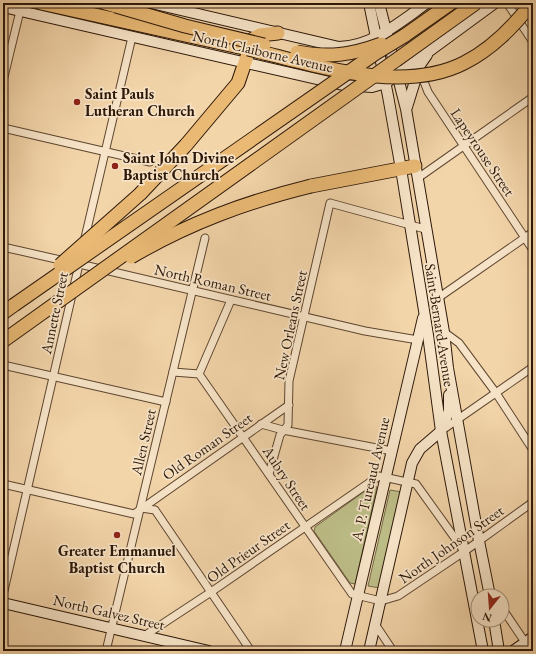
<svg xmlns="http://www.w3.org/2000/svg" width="536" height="654" viewBox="0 0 536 654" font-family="'EB Garamond',serif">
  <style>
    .green { fill: #bdbd87; stroke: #746a48 }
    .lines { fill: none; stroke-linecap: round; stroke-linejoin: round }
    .street-casing { stroke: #5e4630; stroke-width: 9 }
    .secondary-casing { stroke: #2c1708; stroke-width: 12 }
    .highway-casing { stroke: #2c1708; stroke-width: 15 }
    .street { stroke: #f7e4c8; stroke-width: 7 }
    .secondary { stroke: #f7e4c8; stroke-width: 10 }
    .highway { stroke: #eaba75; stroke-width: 13 }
    .highway-bridge-casing { stroke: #2c1708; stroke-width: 15; stroke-linecap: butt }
    .highway-bridge { stroke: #eaba75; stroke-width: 13 }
    .poi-dot { fill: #8f2418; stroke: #f7e4c8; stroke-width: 1.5 }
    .labels { text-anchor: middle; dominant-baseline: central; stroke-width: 3.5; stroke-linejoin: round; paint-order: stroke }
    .street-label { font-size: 15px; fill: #2c1708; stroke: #f7e4c8 }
    .poi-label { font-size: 15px; font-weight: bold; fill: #2c1708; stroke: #f7e4c8; text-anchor: start }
  </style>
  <rect width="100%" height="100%" fill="#f3d5aa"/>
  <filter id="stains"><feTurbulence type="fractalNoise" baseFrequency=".005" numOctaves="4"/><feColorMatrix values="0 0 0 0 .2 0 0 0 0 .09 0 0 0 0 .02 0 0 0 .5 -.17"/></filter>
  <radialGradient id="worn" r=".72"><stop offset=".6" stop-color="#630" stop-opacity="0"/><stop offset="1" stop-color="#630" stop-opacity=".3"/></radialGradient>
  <g class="green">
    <polygon points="372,486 377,487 355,584 350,583 314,531 315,527"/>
    <polygon points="390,490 402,492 380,588 368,586"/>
  </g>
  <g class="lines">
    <g class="street-casing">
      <g id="street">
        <polyline points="507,3 533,42"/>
        <polyline points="421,74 428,92 533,250"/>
        <polyline points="3,81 20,11"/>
        <polyline points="3,128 150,162"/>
        <polyline points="418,178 533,97"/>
        <polyline points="84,242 132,37"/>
        <polyline points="3,247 65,261"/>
        <polyline points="75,263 365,331 418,340"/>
        <polyline points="438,298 533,232"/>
        <polyline points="444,332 459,343 496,393 533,450"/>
        <polyline points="3,365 166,402"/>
        <polyline points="173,372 199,374 352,594 381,601 398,596 465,551 533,502"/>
        <polyline points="199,374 231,300"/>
        <polyline points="261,424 283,430 392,451"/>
        <polyline points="441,431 533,367"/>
        <polyline points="269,474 280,435 288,425 289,381 330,203 425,229"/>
        <polyline points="3,484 134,514 289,405"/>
        <polyline points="141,508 155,510 251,651"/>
        <polyline points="3,595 80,260"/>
        <polyline points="502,608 531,651"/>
        <polyline points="375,624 393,651"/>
        <polyline points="144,636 211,592 379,476 416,484 462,548"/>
        <polyline points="106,651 205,238"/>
      </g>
    </g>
    <g class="secondary-casing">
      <g id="secondary">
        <path d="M 151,3 L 339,47 C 373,46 400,22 427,3"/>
        <polyline points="369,3 388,96 401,169 428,335 441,431 483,651"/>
        <polyline points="379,3 406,109 444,332 448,368 479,541 490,596"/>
        <polyline points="3,7 343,85 372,87 386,83 495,3"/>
        <polyline points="407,107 420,65 427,55"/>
        <polyline points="3,603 209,651"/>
        <polyline points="494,620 499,651"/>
        <polyline points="345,651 423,318"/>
        <polyline points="369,651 412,463 420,449 441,431 449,411 449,395"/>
        <polyline points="513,651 533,637"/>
      </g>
    </g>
    <g class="highway-casing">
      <g id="highway">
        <polyline points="41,3 248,49"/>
        <polyline points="105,3 116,6"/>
        <polyline points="404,36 451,3"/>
        <polyline points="186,145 238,83 253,39 260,35 278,33"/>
        <polyline points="311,186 415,166"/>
        <polyline points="3,313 14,305"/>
      </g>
    </g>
    <use href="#street" class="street"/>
    <use href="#secondary" class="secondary"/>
    <use href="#highway" class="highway"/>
    <g class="highway-bridge-casing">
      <g id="highway-bridge">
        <polyline points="116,6 185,26 264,45"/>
        <path d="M 248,49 C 312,64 401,95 464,63 C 492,49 513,27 532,3"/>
        <path d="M 297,52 C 329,58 351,55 381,44"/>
        <path d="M 131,257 C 189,223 246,202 311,186"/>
        <polyline points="60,265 140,194 186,145"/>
        <polyline points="14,305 376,53 404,36"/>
        <polyline points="3,341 476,3"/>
      </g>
    </g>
    <use href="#highway-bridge" class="highway-bridge"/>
  </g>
  <g class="poi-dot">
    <circle cx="77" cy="102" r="4"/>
    <circle cx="115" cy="166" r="4"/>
    <circle cx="117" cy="535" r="4"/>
  </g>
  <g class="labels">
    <g class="street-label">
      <text transform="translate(263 51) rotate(13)">North Claiborne Avenue</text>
      <text transform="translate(483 152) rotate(56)">Lapeyrouse Street</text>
      <text transform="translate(213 282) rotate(13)">North Roman Street</text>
      <text transform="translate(54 313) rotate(-78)">Annette Street</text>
      <text transform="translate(290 325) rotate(-78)">New Orleans Street</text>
      <text transform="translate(440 325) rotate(81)">Saint Bernard Avenue</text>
      <text transform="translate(143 442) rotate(-77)">Allen Street</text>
      <text transform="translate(207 446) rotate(-35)">Old Roman Street</text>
      <text transform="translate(287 478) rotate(56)">Aubry Street</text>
      <text transform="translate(370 479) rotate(-77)">A. P. Tureaud Avenue</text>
      <text transform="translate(451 544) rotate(-35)">North Johnson Street</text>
      <text transform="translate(248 551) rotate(-35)">Old Prieur Street</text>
      <text transform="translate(109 612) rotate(13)">North Galvez Street</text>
    </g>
    <g class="poi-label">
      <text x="85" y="93">Saint Pauls<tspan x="85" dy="17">Lutheran Church</tspan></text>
      <text x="123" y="157">Saint John Divine<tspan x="123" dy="17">Baptist Church</tspan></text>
      <text x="117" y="550" text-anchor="middle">Greater Emmanuel<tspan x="117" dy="17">Baptist Church</tspan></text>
    </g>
  </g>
  <rect width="536" height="654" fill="none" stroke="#f3d5aa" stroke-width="16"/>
  <rect x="4" y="4" width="528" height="646" fill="none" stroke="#2c1708" stroke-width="2"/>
  <rect x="8" y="8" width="520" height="638" fill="none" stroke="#2c1708"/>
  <g transform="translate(490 608) rotate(197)"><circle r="19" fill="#f7e4c8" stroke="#a6927b"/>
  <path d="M0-3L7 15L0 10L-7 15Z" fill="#8f2418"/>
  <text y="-6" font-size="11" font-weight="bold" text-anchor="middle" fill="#2c1708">N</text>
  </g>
  <rect width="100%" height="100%" filter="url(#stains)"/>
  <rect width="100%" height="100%" fill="url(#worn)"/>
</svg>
